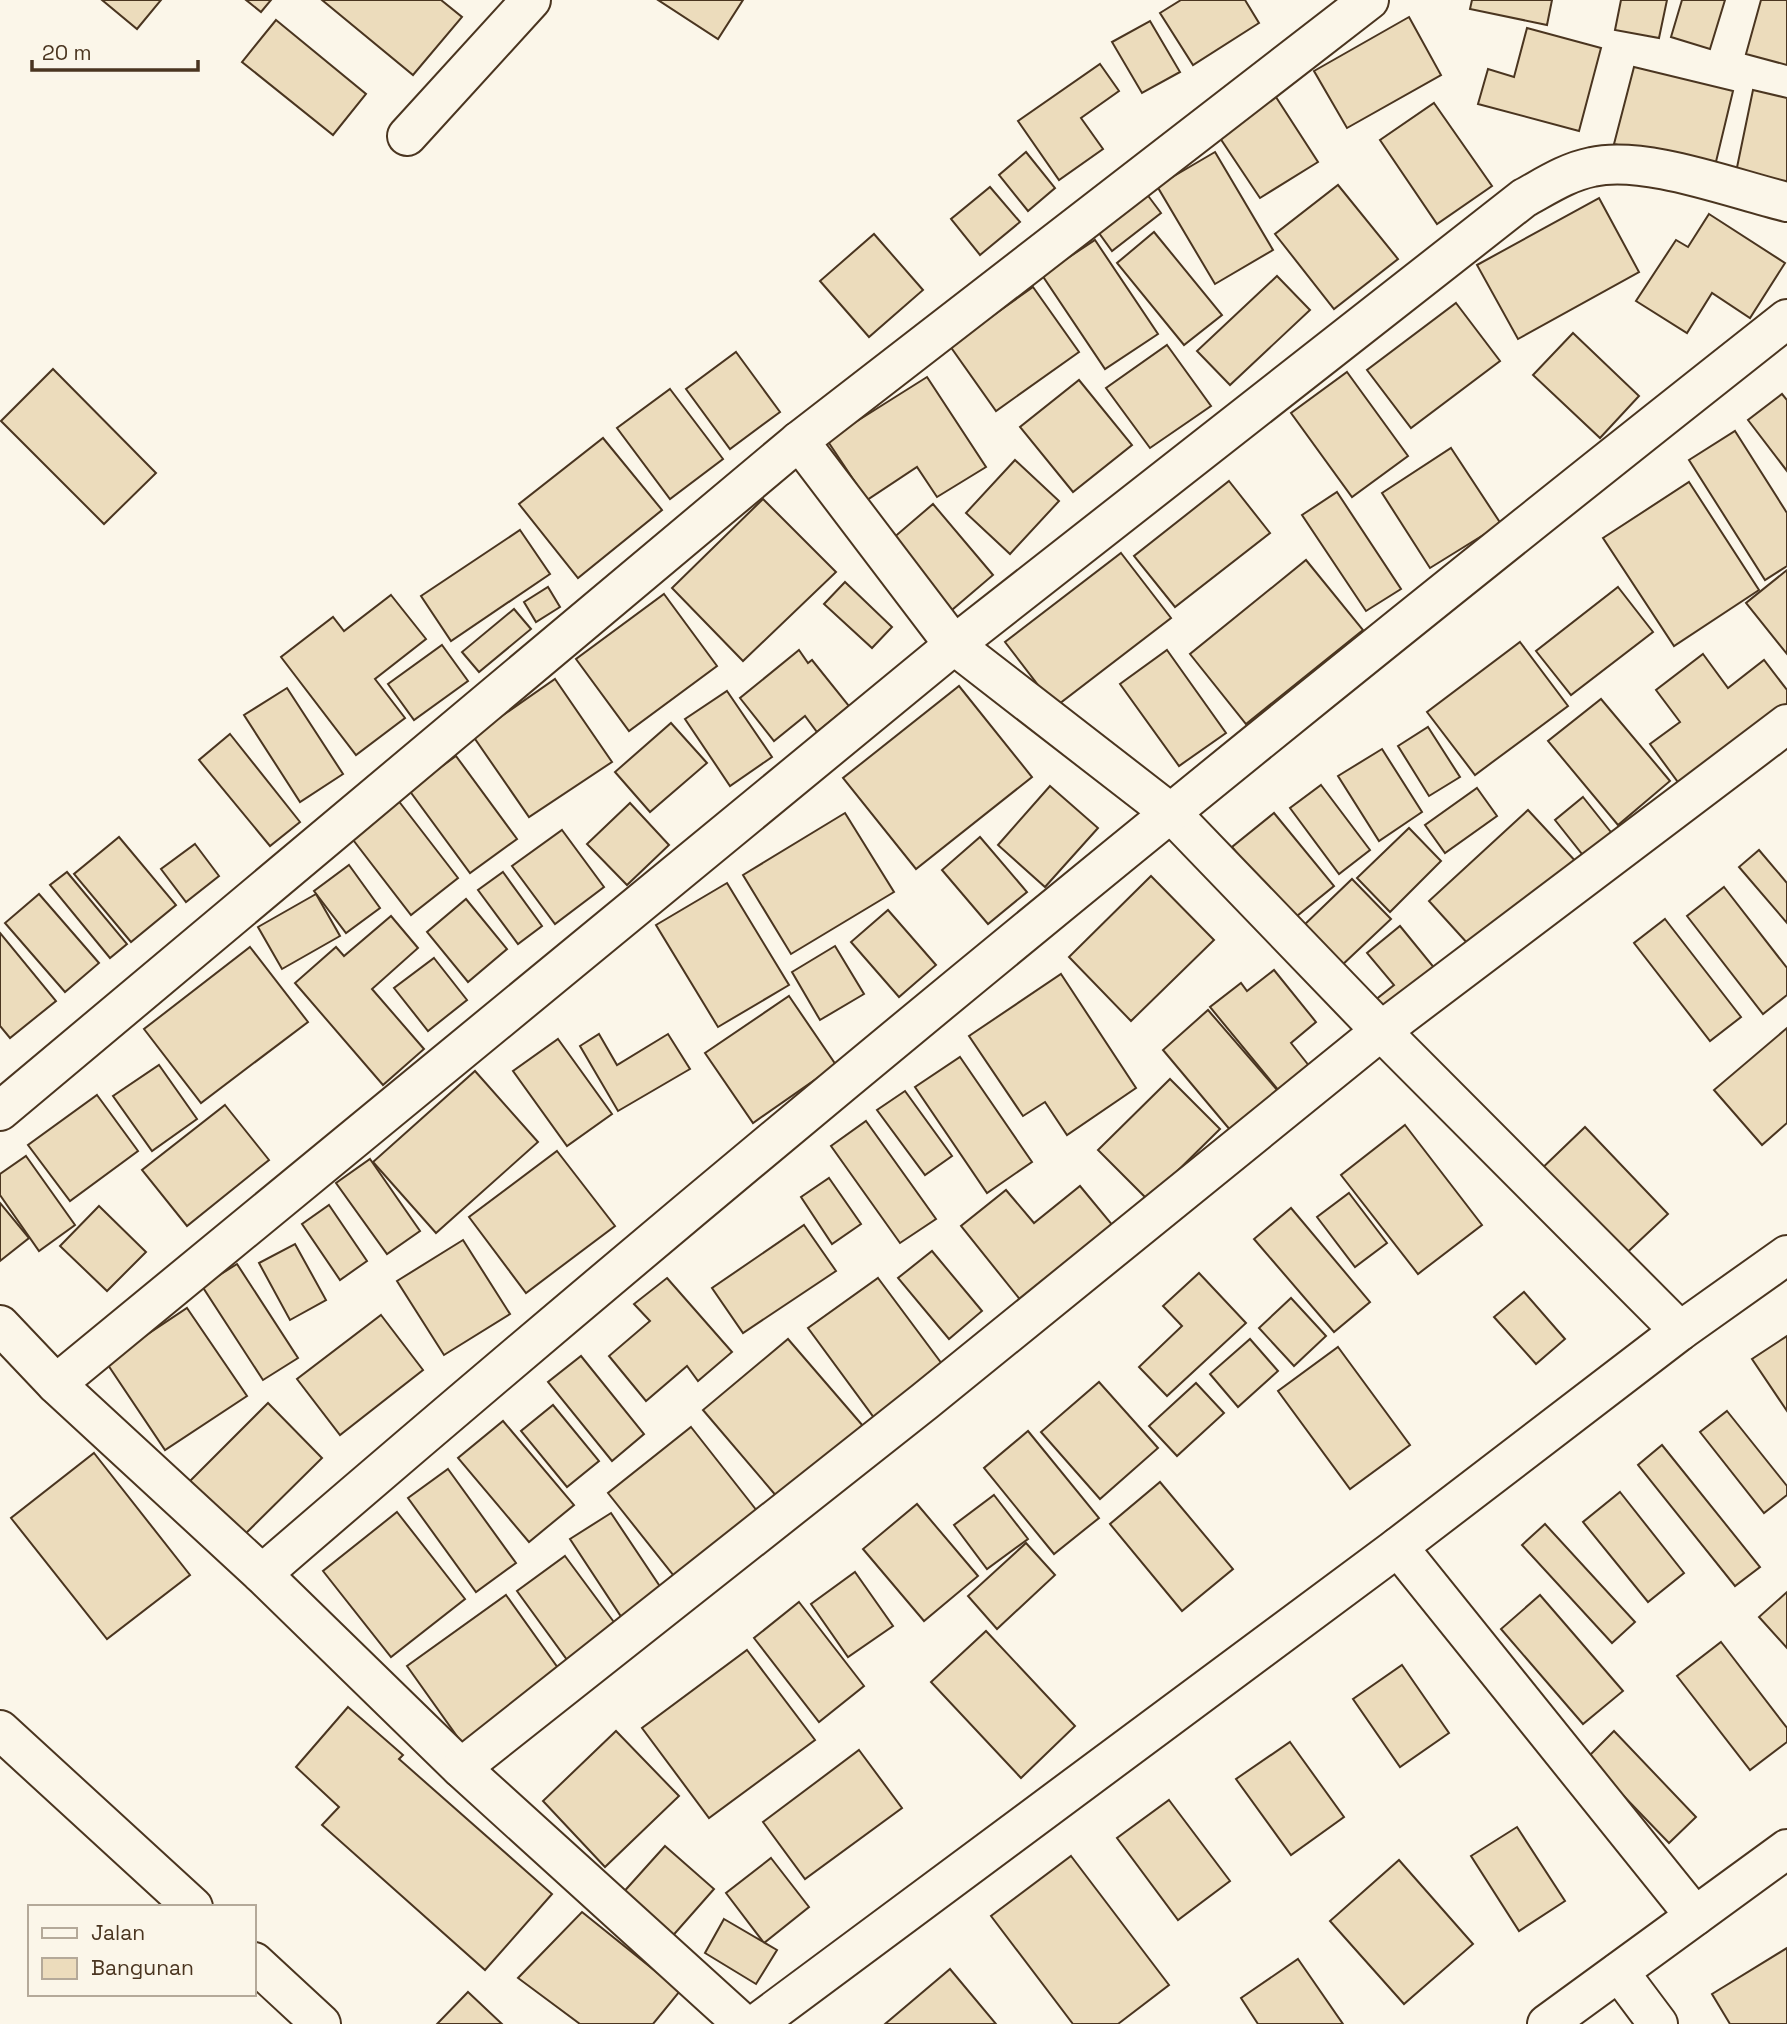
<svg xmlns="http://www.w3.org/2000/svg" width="1787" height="2024" viewBox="0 0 1787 2024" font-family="'Space Grotesk',sans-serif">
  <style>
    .building { fill: #ecdcbc; stroke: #4a3520; stroke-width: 2 }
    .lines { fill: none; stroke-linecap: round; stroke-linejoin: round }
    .street-casing { stroke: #4a3520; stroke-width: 42 }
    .street { stroke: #fbf6e9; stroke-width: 38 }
  </style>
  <rect width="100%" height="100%" fill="#fbf6e9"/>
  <g class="building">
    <polygon points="102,0 161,0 137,29"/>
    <polygon points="246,0 271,0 261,12"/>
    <polygon points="322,0 441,0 462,17 413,75"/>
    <polygon points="658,0 743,0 718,39"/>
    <polygon points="1181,0 1245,0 1259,23 1193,65 1160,13"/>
    <polygon points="1472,0 1552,0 1547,25 1470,9"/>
    <polygon points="1621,0 1667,0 1659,38 1615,30"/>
    <polygon points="1682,0 1725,0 1710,49 1671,37"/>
    <polygon points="1761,0 1787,0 1787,65 1746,54"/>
    <polygon points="1409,17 1441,75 1347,128 1314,71"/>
    <polygon points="276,20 366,94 333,135 242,62"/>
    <polygon points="1150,21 1180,72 1142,93 1112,42"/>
    <polygon points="1527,28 1601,48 1579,131 1478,104 1488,69 1514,77"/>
    <polygon points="1100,64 1119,91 1081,118 1103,149 1059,180 1018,121"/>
    <polygon points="1634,67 1733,91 1714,170 1614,144"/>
    <polygon points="1753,90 1787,98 1787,193 1734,182"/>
    <polygon points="1274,94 1318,162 1260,198 1216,132"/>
    <polygon points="1434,103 1492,186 1437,224 1380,140"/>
    <polygon points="1026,152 1055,188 1028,211 999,175"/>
    <polygon points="1215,152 1273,250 1215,284 1157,186"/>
    <polygon points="1140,185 1161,213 1112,251 1091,222"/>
    <polygon points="1338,185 1398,259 1334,309 1275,234"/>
    <polygon points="990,187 1020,222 980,255 951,219"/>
    <polygon points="1599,198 1639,272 1518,339 1477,265"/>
    <polygon points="1709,214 1785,263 1750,318 1712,293 1687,333 1636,301 1676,240 1688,247"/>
    <polygon points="1154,232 1222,315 1184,345 1117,263"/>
    <polygon points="874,234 923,290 869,337 820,281"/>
    <polygon points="1095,240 1158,334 1105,369 1042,275"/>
    <polygon points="1277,276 1310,310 1230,385 1197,351"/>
    <polygon points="1033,287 1079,352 996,411 950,346"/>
    <polygon points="1456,303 1500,361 1411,428 1367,370"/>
    <polygon points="1573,333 1639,396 1600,438 1533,375"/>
    <polygon points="1167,345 1211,406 1150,448 1106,388"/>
    <polygon points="736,352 780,412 730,449 686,389"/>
    <polygon points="53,369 156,473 104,524 1,421"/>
    <polygon points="1347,372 1408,456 1352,497 1291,413"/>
    <polygon points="927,377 986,467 937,497 917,467 867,500 827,440"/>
    <polygon points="1079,380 1132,445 1073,492 1020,427"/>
    <polygon points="670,389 723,459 670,499 617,428"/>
    <polygon points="1782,394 1787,400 1787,471 1748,420"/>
    <polygon points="1735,431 1787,513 1787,566 1765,580 1689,460"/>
    <polygon points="603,438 662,510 578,578 519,504"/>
    <polygon points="1451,448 1501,524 1430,568 1382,493"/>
    <polygon points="1015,460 1059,501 1010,554 966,513"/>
    <polygon points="1229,481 1270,533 1175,607 1134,556"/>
    <polygon points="1689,482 1759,590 1674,646 1603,538"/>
    <polygon points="1337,492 1401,589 1366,611 1302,515"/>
    <polygon points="763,499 836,572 743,661 672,588"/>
    <polygon points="933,504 993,575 946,615 885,545"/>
    <polygon points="520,530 550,574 451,641 421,596"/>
    <polygon points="1121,553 1171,618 1055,707 1005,642"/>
    <polygon points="1306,560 1363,630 1246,724 1190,654"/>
    <polygon points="1787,570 1787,654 1746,603"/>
    <polygon points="845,582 892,627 872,648 824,604"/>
    <polygon points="548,587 560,607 536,622 524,602"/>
    <polygon points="1618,587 1653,632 1571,695 1536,651"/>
    <polygon points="664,594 717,666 629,731 576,659"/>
    <polygon points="391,595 426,639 375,679 405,718 356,755 281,657 333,617 344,631"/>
    <polygon points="514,609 531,629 479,672 462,652"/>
    <polygon points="1520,642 1568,706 1475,775 1427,712"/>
    <polygon points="442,645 468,681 414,720 388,684"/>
    <polygon points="799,650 808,663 812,660 849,706 817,732 805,716 774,741 740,698"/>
    <polygon points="1167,650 1226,733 1179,766 1120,684"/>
    <polygon points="1703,654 1728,688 1764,660 1787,690 1787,711 1683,789 1650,744 1680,722 1656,690"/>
    <polygon points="555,679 612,762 529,817 473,736"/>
    <polygon points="959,686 1032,777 916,869 843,778"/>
    <polygon points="287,688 343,774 300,802 244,715"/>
    <polygon points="727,691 772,757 730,786 685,719"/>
    <polygon points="1601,699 1670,781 1618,825 1548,741"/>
    <polygon points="671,723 707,763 650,812 615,772"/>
    <polygon points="1428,727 1460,777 1429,796 1398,746"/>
    <polygon points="230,734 300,822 270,846 199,760"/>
    <polygon points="1382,749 1422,812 1379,841 1338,776"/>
    <polygon points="456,756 517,839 470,873 409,790"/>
    <polygon points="1321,785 1370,850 1339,874 1290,808"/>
    <polygon points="1050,786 1098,828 1045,887 998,845"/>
    <polygon points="1477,788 1497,816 1445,853 1425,825"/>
    <polygon points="394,795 458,878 411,915 347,832"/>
    <polygon points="1583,797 1614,836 1586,859 1555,820"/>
    <polygon points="630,803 669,845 627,885 587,844"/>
    <polygon points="1528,810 1579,865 1479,956 1429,901"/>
    <polygon points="845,813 894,892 791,954 743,875"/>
    <polygon points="1274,813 1334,886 1292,920 1232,847"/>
    <polygon points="1409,828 1441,861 1390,912 1357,878"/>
    <polygon points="562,830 604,887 555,924 512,866"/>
    <polygon points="119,837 176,905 131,942 74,874"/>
    <polygon points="980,837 1027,892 988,924 942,870"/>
    <polygon points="195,844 219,876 186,902 161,869"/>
    <polygon points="1759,850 1787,883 1787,923 1739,867"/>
    <polygon points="349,865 380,908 346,933 314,891"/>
    <polygon points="67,872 127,944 110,958 50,885"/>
    <polygon points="503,872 542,926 518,944 478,890"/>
    <polygon points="1151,876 1214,940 1131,1021 1069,957"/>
    <polygon points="1352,879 1391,919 1340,967 1302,927"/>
    <polygon points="727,883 789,985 718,1027 656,925"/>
    <polygon points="1724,887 1787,968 1787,995 1763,1014 1687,916"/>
    <polygon points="39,894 99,963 65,992 5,923"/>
    <polygon points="316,894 340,936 282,969 258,927"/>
    <polygon points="466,899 507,949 468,982 427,932"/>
    <polygon points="888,910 936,965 899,997 851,942"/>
    <polygon points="391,916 418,948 372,989 424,1049 383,1085 295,983 336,947 344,956"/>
    <polygon points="1665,919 1741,1017 1710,1041 1634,943"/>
    <polygon points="1400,926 1445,981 1392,1023 1374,1001 1394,985 1367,953"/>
    <polygon points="0,933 56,1001 10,1038 0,1026"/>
    <polygon points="835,946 864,994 820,1020 792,972"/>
    <polygon points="250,947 308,1022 201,1103 144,1029"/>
    <polygon points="434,958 467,1000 428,1031 394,988"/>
    <polygon points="1274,970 1316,1022 1291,1043 1314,1072 1284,1097 1210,1007 1241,983 1247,991"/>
    <polygon points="1061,974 1136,1088 1067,1135 1045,1102 1023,1116 969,1036"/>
    <polygon points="789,996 836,1065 753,1123 705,1053"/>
    <polygon points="1208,1010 1278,1091 1231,1131 1163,1050"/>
    <polygon points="1787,1028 1787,1123 1762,1145 1714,1090"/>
    <polygon points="599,1034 617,1065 668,1034 690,1069 618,1111 580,1046"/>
    <polygon points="558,1039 612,1114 567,1146 513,1071"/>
    <polygon points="960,1057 1032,1162 987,1193 915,1087"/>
    <polygon points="159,1065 197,1119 152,1151 113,1096"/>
    <polygon points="475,1071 538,1142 436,1233 373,1162"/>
    <polygon points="1170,1079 1220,1129 1148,1200 1098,1150"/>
    <polygon points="905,1091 952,1156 925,1175 877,1110"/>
    <polygon points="97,1095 138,1151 70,1201 28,1145"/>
    <polygon points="225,1105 269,1160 187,1226 142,1170"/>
    <polygon points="866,1121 936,1219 900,1243 831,1146"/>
    <polygon points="1405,1125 1482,1225 1418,1274 1341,1175"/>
    <polygon points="1585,1127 1668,1214 1618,1261 1535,1175"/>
    <polygon points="557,1151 615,1226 526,1293 469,1217"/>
    <polygon points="26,1156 75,1225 39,1251 0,1195 0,1174"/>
    <polygon points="370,1159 420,1231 387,1254 336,1183"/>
    <polygon points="829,1178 861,1224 832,1244 801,1197"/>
    <polygon points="1080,1186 1114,1227 1022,1302 961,1226 1006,1190 1034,1223"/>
    <polygon points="1349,1193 1387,1243 1355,1267 1317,1217"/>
    <polygon points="0,1203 29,1238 0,1261"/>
    <polygon points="329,1205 367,1261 340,1280 302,1224"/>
    <polygon points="99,1206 146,1252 107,1291 60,1246"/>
    <polygon points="1291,1208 1370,1302 1334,1332 1254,1239"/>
    <polygon points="804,1225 836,1271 743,1333 712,1288"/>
    <polygon points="463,1240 510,1314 444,1355 397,1281"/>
    <polygon points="295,1244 326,1300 290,1320 259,1263"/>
    <polygon points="932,1251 982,1311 949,1339 898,1278"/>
    <polygon points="237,1264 298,1358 263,1380 202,1286"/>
    <polygon points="1199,1273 1246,1323 1167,1396 1139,1367 1182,1326 1163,1306"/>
    <polygon points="667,1278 732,1352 698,1381 687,1366 646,1401 609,1356 650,1321 634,1304"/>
    <polygon points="878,1278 945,1368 875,1419 808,1328"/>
    <polygon points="1524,1292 1565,1339 1536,1364 1494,1317"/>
    <polygon points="1291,1298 1326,1336 1294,1366 1259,1328"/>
    <polygon points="187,1308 247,1396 165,1450 106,1362"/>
    <polygon points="381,1315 423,1370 340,1435 297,1379"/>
    <polygon points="1787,1336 1787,1411 1752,1359"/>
    <polygon points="788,1339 863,1426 778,1498 703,1410"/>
    <polygon points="1250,1339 1278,1371 1238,1407 1210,1374"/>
    <polygon points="1338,1347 1410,1445 1350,1489 1278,1391"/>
    <polygon points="581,1356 644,1434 612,1461 548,1382"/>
    <polygon points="1099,1382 1158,1448 1100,1499 1041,1432"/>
    <polygon points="1196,1383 1224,1413 1177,1456 1149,1426"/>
    <polygon points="268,1403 322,1458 236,1543 182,1489"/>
    <polygon points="553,1405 599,1461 567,1487 521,1431"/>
    <polygon points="1727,1411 1787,1486 1787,1495 1764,1513 1700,1432"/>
    <polygon points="503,1421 574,1505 529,1542 458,1458"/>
    <polygon points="691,1427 761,1516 678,1581 608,1493"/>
    <polygon points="1028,1431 1099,1518 1054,1554 984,1468"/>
    <polygon points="1662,1445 1760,1567 1735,1586 1638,1465"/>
    <polygon points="94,1453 190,1575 107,1639 11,1518"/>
    <polygon points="448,1469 516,1563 476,1592 408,1498"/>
    <polygon points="1160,1482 1233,1569 1182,1611 1110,1524"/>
    <polygon points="1620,1492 1684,1573 1648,1602 1583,1522"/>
    <polygon points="994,1495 1028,1539 987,1569 954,1525"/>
    <polygon points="917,1504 978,1576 924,1621 863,1549"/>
    <polygon points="397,1512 465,1599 391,1657 323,1571"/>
    <polygon points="611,1513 663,1591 622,1618 570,1539"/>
    <polygon points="1545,1524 1635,1622 1612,1643 1522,1545"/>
    <polygon points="1026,1543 1055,1575 997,1629 968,1596"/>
    <polygon points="565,1556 622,1633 573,1668 517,1591"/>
    <polygon points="855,1572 893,1626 848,1657 811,1604"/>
    <polygon points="1787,1592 1787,1648 1759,1617"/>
    <polygon points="506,1595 563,1675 464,1746 407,1666"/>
    <polygon points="1540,1595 1623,1691 1583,1724 1501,1629"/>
    <polygon points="799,1602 864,1686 819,1722 754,1638"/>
    <polygon points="986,1631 1075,1726 1021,1778 931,1682"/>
    <polygon points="1721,1642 1787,1728 1787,1742 1750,1770 1677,1676"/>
    <polygon points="747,1650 815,1740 709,1818 642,1728"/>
    <polygon points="1402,1665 1449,1733 1400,1767 1353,1699"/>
    <polygon points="348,1707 403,1755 399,1759 552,1894 485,1970 322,1825 339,1807 296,1767"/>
    <polygon points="616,1731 679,1796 605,1867 543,1801"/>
    <polygon points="1614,1731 1696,1817 1669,1843 1587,1758"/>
    <polygon points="1290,1742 1344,1817 1291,1855 1236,1779"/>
    <polygon points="859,1750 902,1808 805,1879 763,1822"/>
    <polygon points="1169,1800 1230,1881 1178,1920 1117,1838"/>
    <polygon points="1517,1827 1565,1901 1519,1931 1471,1856"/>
    <polygon points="665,1846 714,1889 669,1940 620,1896"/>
    <polygon points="1071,1856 1169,1985 1118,2024 1073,2024 991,1916"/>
    <polygon points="771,1858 809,1907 764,1943 726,1893"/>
    <polygon points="1399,1860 1473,1944 1404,2004 1330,1921"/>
    <polygon points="582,1912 680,1991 653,2024 580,2024 518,1978"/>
    <polygon points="724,1919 777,1950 756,1984 705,1953"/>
    <polygon points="1787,1948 1787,2024 1730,2024 1712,1994"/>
    <polygon points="1298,1959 1343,2024 1258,2024 1241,1998"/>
    <polygon points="950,1969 996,2024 885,2024"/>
    <polygon points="468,1992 502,2024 437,2024"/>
  </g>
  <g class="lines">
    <g class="street-casing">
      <g id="street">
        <polyline points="407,136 531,0"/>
        <polyline points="799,441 954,645 1172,814 1381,1031 1680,1331"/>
        <polyline points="0,1111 799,441 1369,0"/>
        <polyline points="0,1325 56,1384 262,1574 461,1768 743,2024"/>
        <path d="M 56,1384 L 954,645 L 1524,198 C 1546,186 1567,172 1592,167 C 1645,155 1733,189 1787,202"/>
        <polyline points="1398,1547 1695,1916"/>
        <path d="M 262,1574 C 760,1144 1270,727 1787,319"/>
        <polyline points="0,1730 193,1907"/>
        <polyline points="461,1768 925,1401 1381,1031 1787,724"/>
        <polyline points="254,1962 321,2024"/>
        <polyline points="1619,1972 1658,2024"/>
        <polyline points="756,2024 1398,1547 1680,1331 1787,1255"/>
        <polyline points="1547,2024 1787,1849"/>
      </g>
    </g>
    <use href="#street" class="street"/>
  </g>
  <rect x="28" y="1905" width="228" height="91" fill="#fbf6e9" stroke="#b4a999" stroke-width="2"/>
  <rect x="42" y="1928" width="35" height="10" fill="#fbf6e9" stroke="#b4a999" stroke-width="2"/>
  <text x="91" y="1940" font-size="21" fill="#4a3520">Jalan</text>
  <rect x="42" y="1958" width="35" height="21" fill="#ecdcbc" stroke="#b4a999" stroke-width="2"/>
  <text x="91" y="1975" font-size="21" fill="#4a3520">Bangunan</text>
  <path d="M32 60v10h166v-10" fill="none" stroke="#4a3520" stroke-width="3.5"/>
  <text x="42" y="60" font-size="21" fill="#4a3520" stroke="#fbf6e9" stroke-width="5" paint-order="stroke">20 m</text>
</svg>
